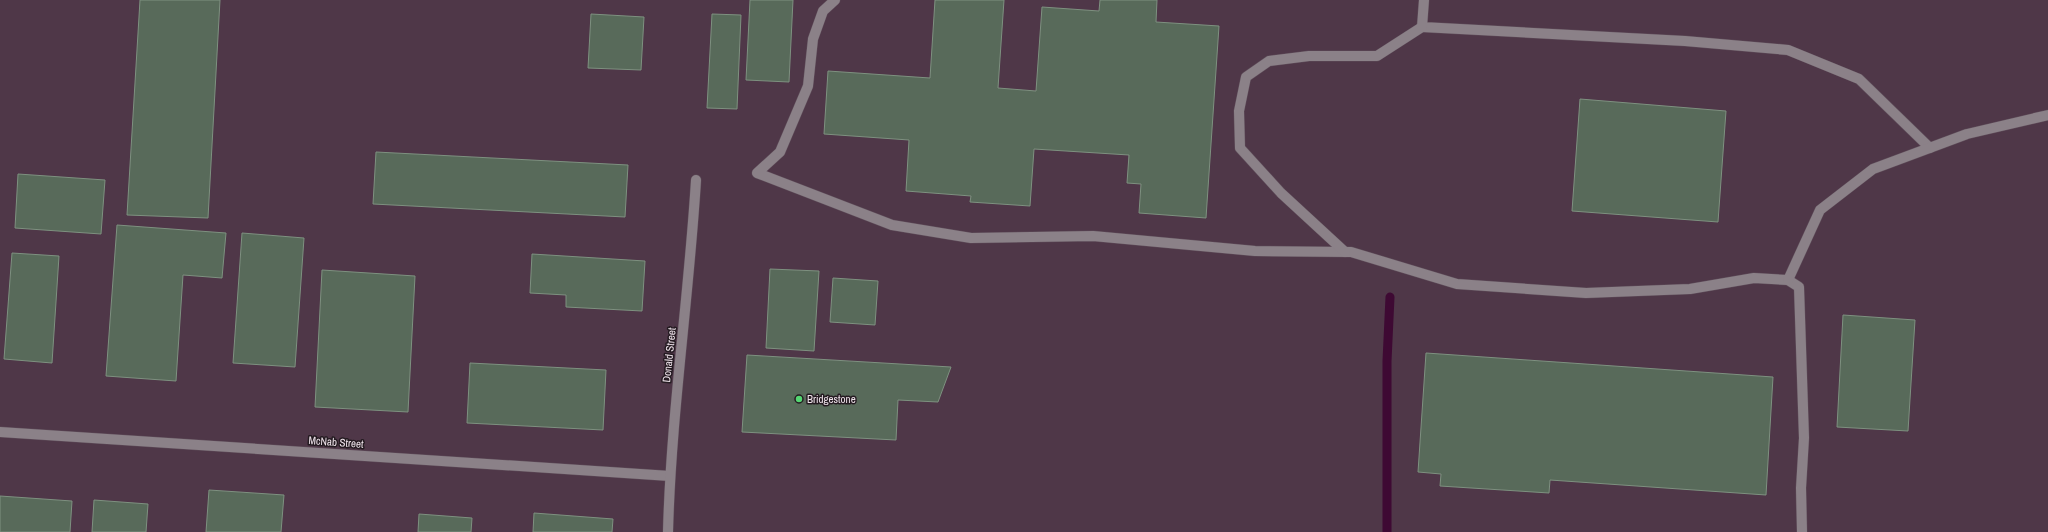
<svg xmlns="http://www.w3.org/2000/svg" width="2048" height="532" viewBox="0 0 2048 532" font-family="'Archivo Narrow',sans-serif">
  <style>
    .built { fill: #4f3748 }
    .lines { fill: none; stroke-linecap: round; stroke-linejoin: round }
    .stream { stroke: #3e0933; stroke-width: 9 }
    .building { fill: #586a5a; stroke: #7e9180 }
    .minor-casing { stroke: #5e4c59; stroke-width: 11 }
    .minor { stroke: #8b8188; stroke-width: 10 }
    .poi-dot { fill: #54d672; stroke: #241b21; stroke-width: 1.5 }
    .labels { text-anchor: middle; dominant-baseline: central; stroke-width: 3; stroke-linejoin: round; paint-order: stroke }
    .street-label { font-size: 11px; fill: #eee2ea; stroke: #241b21 }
    .poi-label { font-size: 11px; fill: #eee2ea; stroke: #241b21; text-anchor: start }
  </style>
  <rect width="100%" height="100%" fill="#42303d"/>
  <rect class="built" x="0" y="0" width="2048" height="532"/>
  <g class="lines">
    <polyline class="stream" points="1387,532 1387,361 1390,297"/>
  </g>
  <g class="building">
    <polygon points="140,0 220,0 208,218 127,215"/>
    <polygon points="750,0 793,0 789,82 746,80"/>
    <polygon points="935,0 1004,0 998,88 1036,91 1042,7 1099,11 1100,0 1157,0 1156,22 1219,26 1206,218 1139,213 1141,184 1127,183 1129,155 1034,149 1030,206 970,202 971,196 906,191 909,140 824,134 828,71 930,78"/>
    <polygon points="591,14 644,17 641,70 588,68"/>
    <polygon points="712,14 741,15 737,109 707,108"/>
    <polygon points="1580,99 1726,111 1718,222 1572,211"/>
    <polygon points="376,152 628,165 625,217 373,204"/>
    <polygon points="18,174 105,180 101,234 15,228"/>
    <polygon points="117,225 226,233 222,278 183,275 176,381 106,376"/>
    <polygon points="242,233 304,238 295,367 233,363"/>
    <polygon points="12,253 59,256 52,363 4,359"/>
    <polygon points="532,254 645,261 642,311 566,307 566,295 530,293"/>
    <polygon points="770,269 819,271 814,351 766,348"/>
    <polygon points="322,270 415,276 408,412 315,407"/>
    <polygon points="833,278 878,281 875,325 830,322"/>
    <polygon points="1843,315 1915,320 1908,431 1837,427"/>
    <polygon points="1426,353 1773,377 1766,495 1550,480 1549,493 1440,486 1441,474 1418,472"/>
    <polygon points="747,355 951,367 938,402 898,400 896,440 742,432"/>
    <polygon points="470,363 606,370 603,430 467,423"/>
    <polygon points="209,490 284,495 281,532 206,532"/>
    <polygon points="0,496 72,501 70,532 0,532"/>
    <polygon points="94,500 148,504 146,532 92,532"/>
    <polygon points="534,513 613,519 612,532 533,532"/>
    <polygon points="419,514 472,518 471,532 418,532"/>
  </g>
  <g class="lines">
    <g class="minor-casing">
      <g id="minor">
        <polyline points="835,0 823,11 813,39 808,86 780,152 757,173 892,225 971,238 1093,236 1255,251 1351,252 1457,284 1586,293 1690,289 1754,278 1788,280 1799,287 1804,438 1801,488 1802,532"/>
        <polyline points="1424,0 1422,27 1685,41 1788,50 1859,79 1930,148"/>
        <polyline points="1345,252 1281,193 1240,148 1239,111 1246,77 1269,61 1309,56 1377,56 1422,27"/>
        <polyline points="1788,280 1820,210 1873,169 1967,134 2048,115"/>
        <polyline points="0,432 670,476"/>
        <path d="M 668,532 C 671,414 689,297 696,180"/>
      </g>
    </g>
    <use href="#minor" class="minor"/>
  </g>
  <circle class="poi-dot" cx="799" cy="399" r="4"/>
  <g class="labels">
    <g class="street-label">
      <text transform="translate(669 355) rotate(-84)">Donald Street</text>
      <text transform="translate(336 442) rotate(4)">McNab Street</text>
    </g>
    <g class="poi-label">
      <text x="807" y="399">Bridgestone</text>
    </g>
  </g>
</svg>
